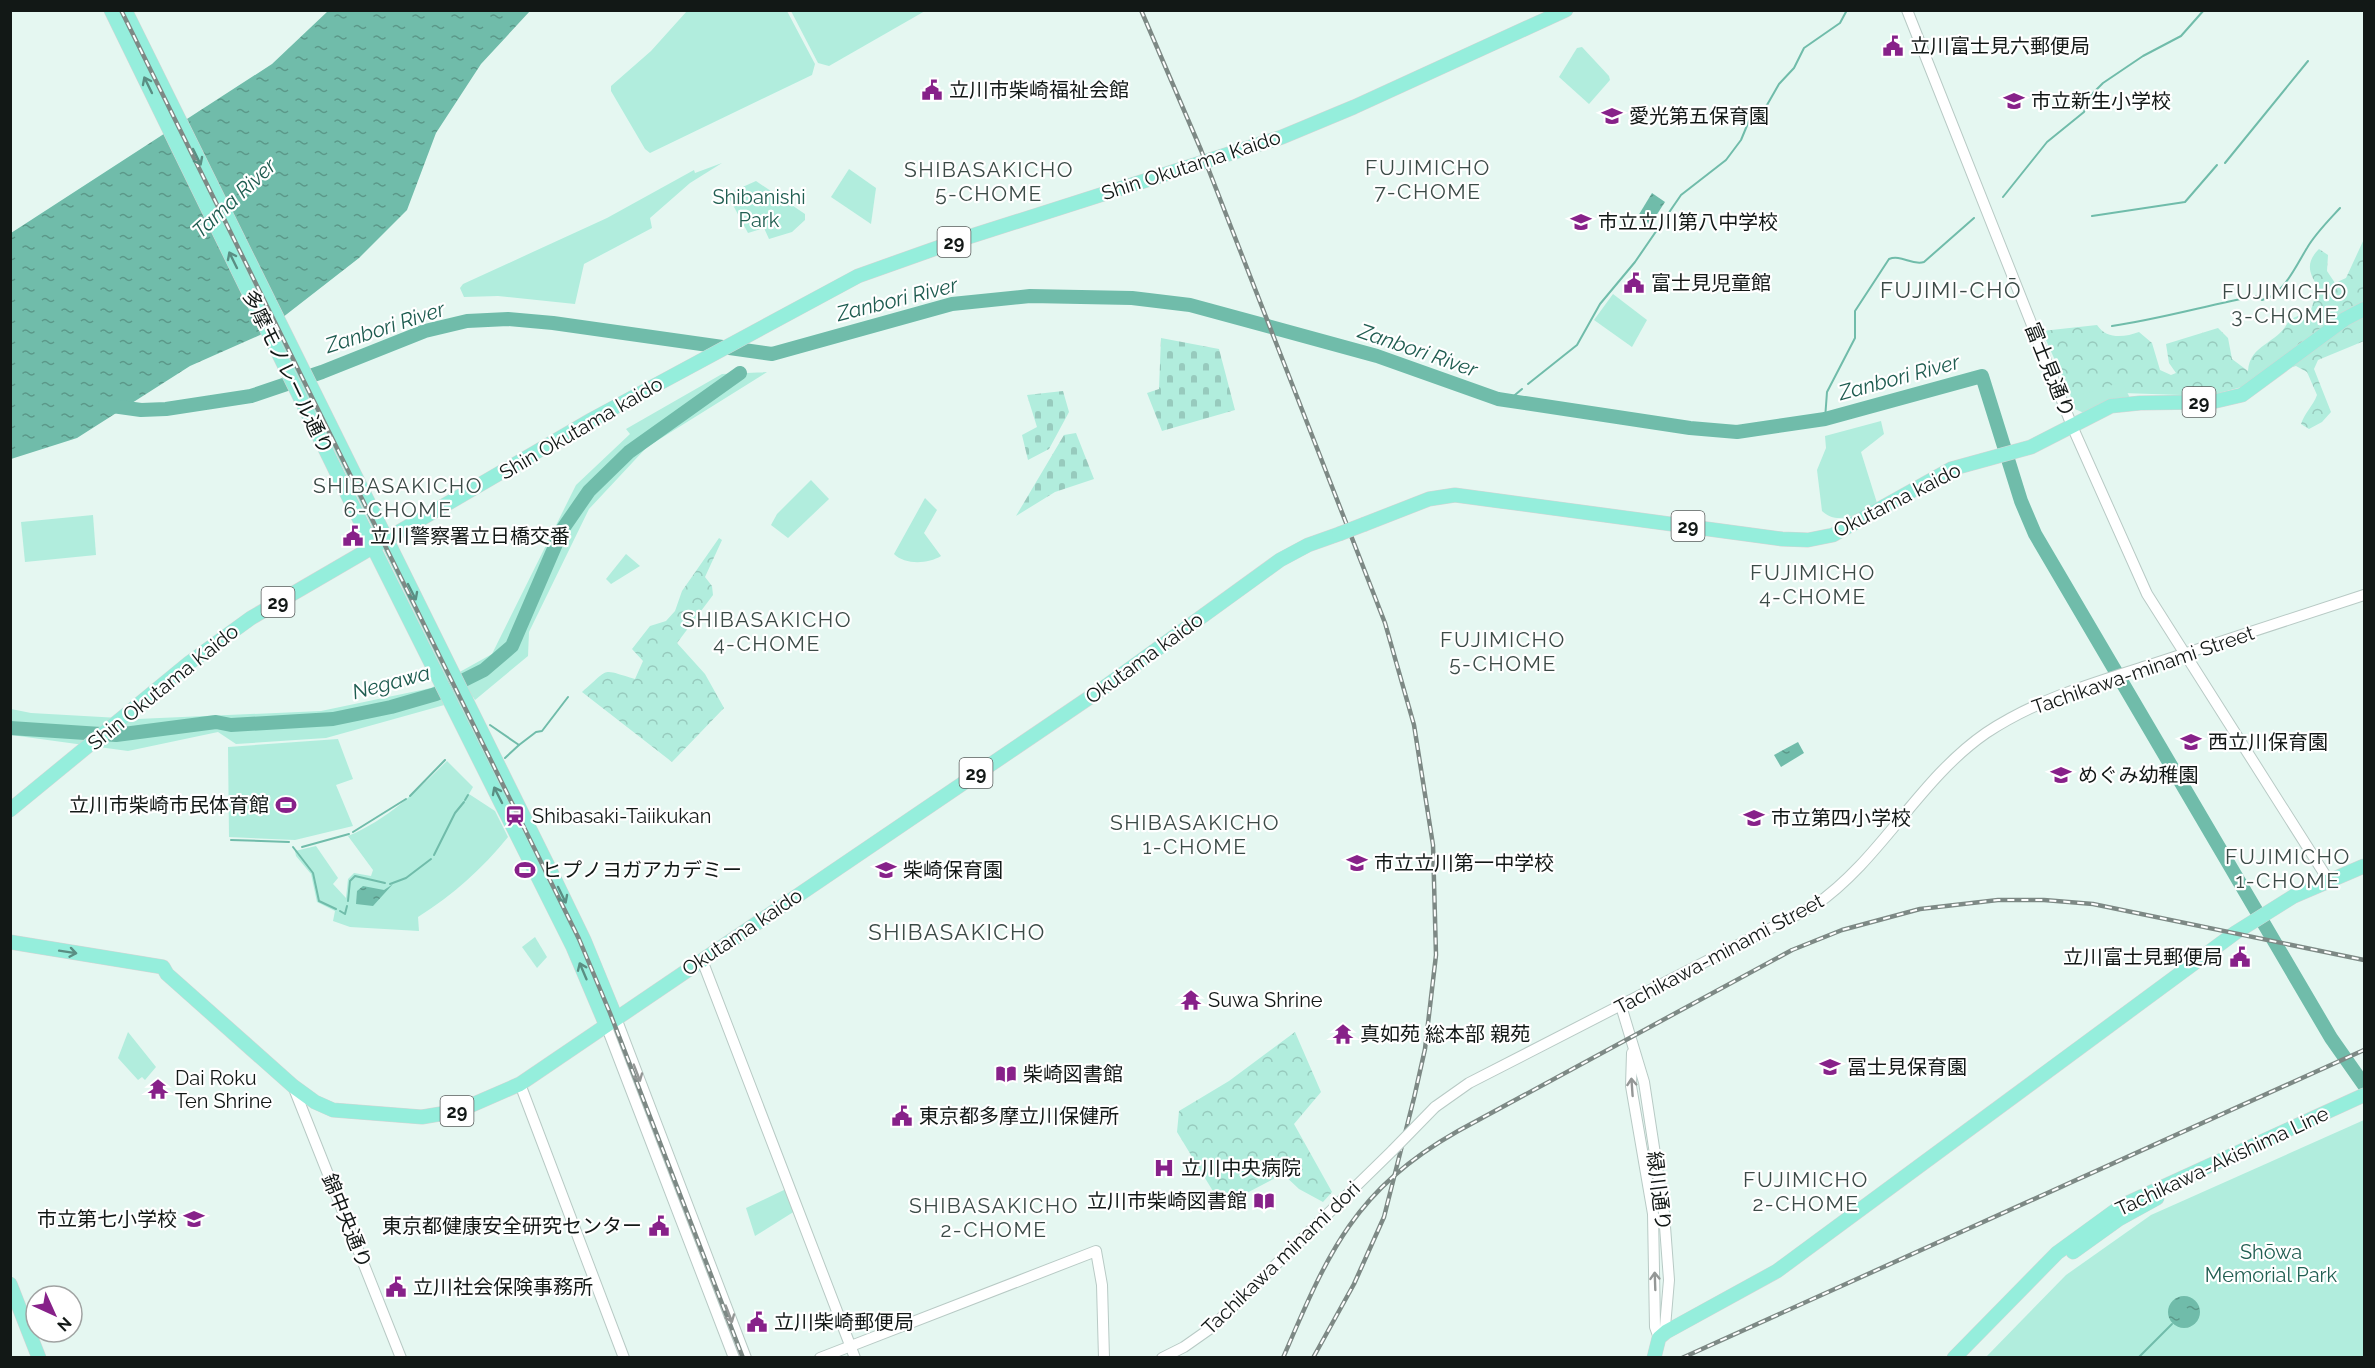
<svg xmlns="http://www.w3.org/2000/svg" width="2375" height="1368" viewBox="0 0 2375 1368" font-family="Raleway,'Noto Sans JP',sans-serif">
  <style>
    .forest { fill: url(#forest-crowns) }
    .cemetery { fill: url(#cemetery-stones) }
    .green { fill: #b1eddd }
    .water { fill: url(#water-ripples) }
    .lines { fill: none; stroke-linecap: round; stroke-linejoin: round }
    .stream { stroke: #70bcaa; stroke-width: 2 }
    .river { stroke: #70bcaa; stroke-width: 14 }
    .minor-casing { stroke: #b8cac5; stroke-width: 12 }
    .major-casing { stroke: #d4d5d5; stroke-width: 15 }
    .minor { stroke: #fff; stroke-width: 10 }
    .major { stroke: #95eedc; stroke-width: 14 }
    .rail-casing { stroke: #7d8985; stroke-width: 4.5 }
    .rail { stroke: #fff; stroke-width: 2; stroke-dasharray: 7; stroke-linecap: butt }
    .minor-bridge-casing { stroke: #b8cac5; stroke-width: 12; stroke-linecap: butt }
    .major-bridge-casing { stroke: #d4d5d5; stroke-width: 15; stroke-linecap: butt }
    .minor-bridge { stroke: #fff; stroke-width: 10 }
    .major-bridge { stroke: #95eedc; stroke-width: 14 }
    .oneway { stroke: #5a8e83 }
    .oneway2 { stroke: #949796 }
    .labels { text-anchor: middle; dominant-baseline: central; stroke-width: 4.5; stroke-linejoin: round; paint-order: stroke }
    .shield { fill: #fff; stroke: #595d5c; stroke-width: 1.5 }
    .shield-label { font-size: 18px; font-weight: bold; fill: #121816 }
    .poi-label { font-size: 20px; fill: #121816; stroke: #fff; text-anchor: start }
    .street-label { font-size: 20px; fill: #121816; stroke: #fff }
    .park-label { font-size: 20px; fill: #215f52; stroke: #fff }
    .neighbourhood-label { font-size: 21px; letter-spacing: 1.5px; fill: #3c4b47; stroke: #fff }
    .water-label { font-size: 21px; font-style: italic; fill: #1e5c50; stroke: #fff }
    .quarter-label { font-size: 22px; letter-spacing: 1.5px; fill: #3c4b47; stroke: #fff }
  </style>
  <defs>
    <pattern id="forest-crowns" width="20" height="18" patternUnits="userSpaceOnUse" patternTransform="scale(1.5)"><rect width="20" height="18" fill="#b1eddd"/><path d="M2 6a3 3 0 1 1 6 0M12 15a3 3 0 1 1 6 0" fill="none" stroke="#97cabd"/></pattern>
    <pattern id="cemetery-stones" width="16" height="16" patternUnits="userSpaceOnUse" patternTransform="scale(1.5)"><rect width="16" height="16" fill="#b1eddd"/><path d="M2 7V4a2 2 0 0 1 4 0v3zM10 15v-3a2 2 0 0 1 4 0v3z" fill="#97cabd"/></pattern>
    <pattern id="water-ripples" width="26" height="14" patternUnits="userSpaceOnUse" patternTransform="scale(1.5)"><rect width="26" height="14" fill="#70bcaa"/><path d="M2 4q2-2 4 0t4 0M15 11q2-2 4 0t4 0" fill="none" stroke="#5b9889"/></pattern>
  </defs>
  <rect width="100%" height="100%" fill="#e5f7f1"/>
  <g class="forest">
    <path d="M 2364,239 L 2364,341 L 2318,360 L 2314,369 L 2331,412 L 2322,422 L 2309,429 L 2301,424 C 2305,412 2313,406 2317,395 L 2307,372 L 2296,366 L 2257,378 L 2245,386 L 2209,396 L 2123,393 L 2077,410 L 2042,331 L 2097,325 C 2107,340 2125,337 2139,332 L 2152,343 L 2160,370 L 2171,375 L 2176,373 L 2169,363 L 2166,344 L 2218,328 L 2228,338 L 2232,359 L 2248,371 C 2250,343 2279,344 2289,320 L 2311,310 L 2318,287 C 2308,272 2306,262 2319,249 L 2328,255 L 2327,271 L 2335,283 L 2346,278 Z"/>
    <path d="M 719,538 L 722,540 L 705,577 L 712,586 L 713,595 L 677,643 L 705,674 L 724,708 L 672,762 L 582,692 C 611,667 600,669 635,679 L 643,661 L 632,649 L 650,626 L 666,621 L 675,611 L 682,591 Z"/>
    <polygon points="1295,1032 1321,1092 1294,1124 1332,1192 1323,1202 1299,1189 1283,1174 1222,1206 1177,1132 1179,1111 1229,1081"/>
  </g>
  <g class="cemetery">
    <polygon points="1161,338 1219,349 1235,410 1162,431 1147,393 1159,389"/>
    <polygon points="1063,391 1069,412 1049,449 1028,460 1022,435 1037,427 1027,395"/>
    <polygon points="1076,433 1094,479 1055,492 1016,516 1064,435"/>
  </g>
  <g class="green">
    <polygon points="687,11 787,11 815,64 812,75 650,153 645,149 611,91 611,86 651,51"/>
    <polygon points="791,11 925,11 829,66 818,63"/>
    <polygon points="1582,47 1609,76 1610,80 1589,104 1559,77 1577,48"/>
    <polygon points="722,163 690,183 650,218 652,228 584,264 575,304 498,296 464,297 460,288 463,284 607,218 694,170 695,173"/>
    <polygon points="849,169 876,188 871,224 831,197"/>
    <polygon points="756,181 805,214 805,220 792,232 769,239 764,228 748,233 727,194"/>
    <polygon points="1613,294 1647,320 1632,347 1594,320"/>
    <polygon points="767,372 647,447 589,509 529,632 528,656 475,700 473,697 326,738 236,744 218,732 128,751 11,735 11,709 31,713 137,719 321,711 431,688 492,654 576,485 630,434 626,429 722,374"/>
    <polygon points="2122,382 2131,400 2086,414 2075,409 2070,398"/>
    <path d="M 1881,421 L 1884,434 L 1861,452 L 1877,503 C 1861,512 1839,527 1822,511 L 1817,470 L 1826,448 L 1825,436 Z"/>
    <polygon points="811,480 829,499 788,538 771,525 777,514"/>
    <path d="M 925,498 L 937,510 L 924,533 L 941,556 C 928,564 905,565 894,554 Z"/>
    <polygon points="93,515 96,555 25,562 21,522"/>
    <polygon points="626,554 640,566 611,584 606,579"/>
    <polygon points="338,739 353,779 336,785 353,826 295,840 229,837 228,747"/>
    <path d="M 447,761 L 473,787 L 469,794 L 495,811 L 508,837 C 482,869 453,895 418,917 L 419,931 L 350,927 L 333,921 L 335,911 L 317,902 L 311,874 L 296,856 L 295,851 L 316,846 L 338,878 L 333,884 L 346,898 L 348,879 L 354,873 L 371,876 L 373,870 L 348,836 C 387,820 417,791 447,761 Z"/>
    <polygon points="535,937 547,957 537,968 522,947"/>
    <polygon points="128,1032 156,1067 145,1080 142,1077 138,1080 118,1058"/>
    <polygon points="2364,1120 2364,1357 1985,1358 2066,1275 2151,1215"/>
    <polygon points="786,1189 795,1211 755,1236 746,1208"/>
  </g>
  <g class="water">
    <polygon points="328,11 530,11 481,64 436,133 407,210 359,258 260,335 190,366 77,438 11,459 11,233 272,64"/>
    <polygon points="1652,193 1665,202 1650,225 1638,216"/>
    <polygon points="1798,742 1804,753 1781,767 1774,755"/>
    <polygon points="393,884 373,906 356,904 357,891 363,886 384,890"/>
    <circle cx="2184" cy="1312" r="16"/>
  </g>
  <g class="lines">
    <g class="stream">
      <polyline points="2225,163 2308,61"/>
      <polyline points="2003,197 2047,142 2084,112 2089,97 2103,83 2143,56 2181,36 2204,10"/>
      <polyline points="2092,216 2185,202 2217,165"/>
      <path d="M 2112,326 C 2161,319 2208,305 2256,296 L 2262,300 C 2283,296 2297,264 2307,248 C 2315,234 2329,220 2340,208"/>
      <polyline points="1528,384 1577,345 1600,304 1635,262 1681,195 1726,160 1741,140 1751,116 1767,105 1779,84 1794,68 1804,48 1840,23 1847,10"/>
      <polyline points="1509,400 1522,389"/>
      <path d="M 1825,419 L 1827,392 L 1855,338 L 1855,311 L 1889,259 C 1901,254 1912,266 1924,262 L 1974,218"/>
      <polyline points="490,725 519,745 536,732 542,731 568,697"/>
      <polyline points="505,758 519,745"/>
      <polyline points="410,796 445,760"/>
      <polyline points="465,800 468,795"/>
      <polyline points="353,832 406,799"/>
      <polyline points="231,840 289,842"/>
      <polyline points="293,847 313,873 319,901 336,909"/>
      <polyline points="302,847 349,834"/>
      <polyline points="434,855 455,813 464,802"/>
      <polyline points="390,884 406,878 431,859"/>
      <polyline points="348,901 350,881 355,876 385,883"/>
      <polyline points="340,911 345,914 347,906"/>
      <polyline points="2138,1358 2172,1324"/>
    </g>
    <g class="river">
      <polyline points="105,405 141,410 166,409 251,396 322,372 425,331 467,321 508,319 553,323 772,354 952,304 1030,296 1132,298 1190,305 1377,356 1498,399 1690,428 1737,432 1825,419 1982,376 2021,501 2035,534 2331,1038 2364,1085"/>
      <polyline points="10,728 116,735 216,722 231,725 333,719 391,707 436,694 484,670 512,646 562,530 589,491 629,452 740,373"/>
    </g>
    <g class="minor-casing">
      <g id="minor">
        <polyline points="1907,10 2072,426 2147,594 2329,881"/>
        <polyline points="702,960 855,1358"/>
        <polyline points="1621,1006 1644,1082 1664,1213 1669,1280 1665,1327 1660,1338"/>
        <polyline points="616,1018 746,1358"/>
        <polyline points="606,1025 734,1358"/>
        <polyline points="1632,1053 1631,1086 1653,1214 1655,1327 1659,1338"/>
        <polyline points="520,1084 624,1358"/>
        <polyline points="293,1086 401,1358"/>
        <path d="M 1435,1107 L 1469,1083 L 1814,906 C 1882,859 1918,780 1986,733 C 2037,699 2096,682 2153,664 C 2224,641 2294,618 2364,595"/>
        <polyline points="820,1358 1096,1251 1102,1285 1104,1358"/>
        <polyline points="1162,1358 1184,1347 1211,1328 1393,1150"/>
      </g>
    </g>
    <g class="major-casing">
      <g id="major">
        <polyline points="111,10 373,547 573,947 606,1025"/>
        <polyline points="125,10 554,878 584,940 616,1018"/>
        <polyline points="1365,524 1429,499 1455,495 1782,539 1808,540 1833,535 1951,469 2031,447 2111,406 2140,403 2212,402 2242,395 2345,319 2364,309"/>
        <polyline points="10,810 189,663 251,618 591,420 858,276 962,239 1282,137 1354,107 1566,10"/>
        <polyline points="10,942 163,967 167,974 293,1086 315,1102 333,1110 422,1117 458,1111 520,1084 1102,689 1280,560 1308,545 1339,534"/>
        <polyline points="2073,1252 2119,1219 2157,1198"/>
        <polyline points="10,1284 39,1358"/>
        <polyline points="1654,1358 1659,1338 1666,1332 1777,1271 2235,933 2294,896 2364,866"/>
        <polyline points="1954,1358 2057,1253 2123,1205 2364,1095"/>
      </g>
    </g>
    <use href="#minor" class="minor"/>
    <use href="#major" class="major"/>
    <g class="rail-casing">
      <g id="rail">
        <polyline points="121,10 579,939 610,1013 743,1358"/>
        <polyline points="1141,10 1201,150 1385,623 1414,725 1433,845 1436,955 1425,1049 1414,1098 1384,1217 1354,1284 1313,1358"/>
        <path d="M 1283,1358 C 1328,1253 1354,1190 1458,1131 L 1792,950 L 1842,930 L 1920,909 L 1998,900 L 2044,900 L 2093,904 L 2364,960"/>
        <polyline points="1682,1358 2364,1050"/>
      </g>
    </g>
    <use href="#rail" class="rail"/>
    <g class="minor-bridge-casing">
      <polyline id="minor-bridge" points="1393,1150 1435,1107"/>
    </g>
    <g class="major-bridge-casing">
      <polyline id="major-bridge" points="1339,534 1365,524"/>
    </g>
    <use href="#minor-bridge" class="minor-bridge"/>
    <use href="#major-bridge" class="major-bridge"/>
  </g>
  <defs><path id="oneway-shaft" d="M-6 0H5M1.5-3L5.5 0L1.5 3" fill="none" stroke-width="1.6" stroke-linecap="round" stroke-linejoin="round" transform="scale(1.5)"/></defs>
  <g class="oneway">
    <use href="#oneway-shaft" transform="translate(148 85) rotate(-116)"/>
    <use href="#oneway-shaft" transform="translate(197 157) rotate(64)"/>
    <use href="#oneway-shaft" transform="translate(233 260) rotate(-116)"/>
    <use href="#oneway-shaft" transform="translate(412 592) rotate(63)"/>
    <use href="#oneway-shaft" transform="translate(498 795) rotate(-117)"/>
    <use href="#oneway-shaft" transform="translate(562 895) rotate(64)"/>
    <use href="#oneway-shaft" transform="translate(68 952) rotate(9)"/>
    <use href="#oneway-shaft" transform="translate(583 971) rotate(-113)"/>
  </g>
  <g class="oneway2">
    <use href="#oneway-shaft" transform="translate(637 1073) rotate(69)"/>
    <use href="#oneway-shaft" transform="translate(1632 1087) rotate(-94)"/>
    <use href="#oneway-shaft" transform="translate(1655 1281) rotate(-92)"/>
    <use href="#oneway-shaft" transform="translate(729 1314) rotate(69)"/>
  </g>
  <defs>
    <g id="civic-bare" transform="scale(1.62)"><path d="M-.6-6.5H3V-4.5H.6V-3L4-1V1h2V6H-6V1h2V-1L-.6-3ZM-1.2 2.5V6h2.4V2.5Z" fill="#872189" stroke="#fff" stroke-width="2.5" paint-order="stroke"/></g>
    <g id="school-bare" transform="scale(1.62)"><path d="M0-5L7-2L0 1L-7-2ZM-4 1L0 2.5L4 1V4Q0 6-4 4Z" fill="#872189" stroke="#fff" stroke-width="2.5" paint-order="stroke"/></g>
    <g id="stadium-bare" transform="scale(1.62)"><path d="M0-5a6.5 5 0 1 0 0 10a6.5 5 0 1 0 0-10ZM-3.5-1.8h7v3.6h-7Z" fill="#872189" stroke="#fff" stroke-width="2.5" paint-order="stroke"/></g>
    <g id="station-bare" transform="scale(1.62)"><path d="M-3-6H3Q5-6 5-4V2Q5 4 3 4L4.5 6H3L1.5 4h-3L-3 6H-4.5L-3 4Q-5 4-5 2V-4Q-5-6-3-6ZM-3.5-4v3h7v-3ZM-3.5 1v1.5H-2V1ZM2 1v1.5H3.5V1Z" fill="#872189" stroke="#fff" stroke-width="2.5" paint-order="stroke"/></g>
    <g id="temple-bare" transform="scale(1.62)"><path d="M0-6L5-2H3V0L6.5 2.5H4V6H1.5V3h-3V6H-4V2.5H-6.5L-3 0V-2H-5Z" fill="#872189" stroke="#fff" stroke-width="2.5" paint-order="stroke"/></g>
    <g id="library-bare" transform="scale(1.62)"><path d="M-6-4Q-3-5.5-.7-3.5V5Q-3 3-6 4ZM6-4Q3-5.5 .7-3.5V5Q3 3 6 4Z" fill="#872189" stroke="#fff" stroke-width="2.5" paint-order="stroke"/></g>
    <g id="hospital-bare" transform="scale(1.62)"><path d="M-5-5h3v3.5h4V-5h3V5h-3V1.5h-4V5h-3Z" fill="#872189" stroke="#fff" stroke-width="2.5" paint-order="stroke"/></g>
  </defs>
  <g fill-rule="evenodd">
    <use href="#civic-bare" x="1893" y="46"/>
    <use href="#civic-bare" x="932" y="90"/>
    <use href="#school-bare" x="2014" y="101"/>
    <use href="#school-bare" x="1612" y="116"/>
    <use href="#school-bare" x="1581" y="222"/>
    <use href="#civic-bare" x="1634" y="283"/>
    <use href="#civic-bare" x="353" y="536"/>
    <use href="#school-bare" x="2191" y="742"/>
    <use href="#school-bare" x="2061" y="775"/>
    <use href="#stadium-bare" x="286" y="805"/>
    <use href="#station-bare" x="515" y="816"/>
    <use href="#school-bare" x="1754" y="818"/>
    <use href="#school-bare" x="1357" y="863"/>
    <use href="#stadium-bare" x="525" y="870"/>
    <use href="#school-bare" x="886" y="870"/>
    <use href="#civic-bare" x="2240" y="957"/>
    <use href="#temple-bare" x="1191" y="1000"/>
    <use href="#temple-bare" x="1343" y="1034"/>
    <use href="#school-bare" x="1830" y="1067"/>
    <use href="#library-bare" x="1006" y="1074"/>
    <use href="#temple-bare" x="158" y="1089"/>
    <use href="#civic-bare" x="902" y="1116"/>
    <use href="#hospital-bare" x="1164" y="1168"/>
    <use href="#library-bare" x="1264" y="1201"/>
    <use href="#school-bare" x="194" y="1219"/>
    <use href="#civic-bare" x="659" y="1226"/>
    <use href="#civic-bare" x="396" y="1287"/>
    <use href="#civic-bare" x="757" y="1322"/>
  </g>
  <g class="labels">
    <g class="shield">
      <rect x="937.5" y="227" width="33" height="30" rx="4.5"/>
      <rect x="2182.5" y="387" width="33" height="30" rx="4.5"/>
      <rect x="1671.5" y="511" width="33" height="30" rx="4.5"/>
      <rect x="261.5" y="587" width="33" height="30" rx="4.5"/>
      <rect x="959.5" y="758" width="33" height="30" rx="4.5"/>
      <rect x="440.5" y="1096" width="33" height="30" rx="4.5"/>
    </g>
    <g class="shield-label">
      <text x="954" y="242">29</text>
      <text x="2199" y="402">29</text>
      <text x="1688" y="526">29</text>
      <text x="278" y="602">29</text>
      <text x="976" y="773">29</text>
      <text x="457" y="1111">29</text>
    </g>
    <g class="poi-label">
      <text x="1910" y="46">立川富士見六郵便局</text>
      <text x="949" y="90">立川市柴崎福祉会館</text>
      <text x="2031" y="101">市立新生小学校</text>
      <text x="1629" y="116">愛光第五保育園</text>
      <text x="1598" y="222">市立立川第八中学校</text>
      <text x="1651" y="283">富士見児童館</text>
      <text x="370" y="536">立川警察署立日橋交番</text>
      <text x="2208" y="742">西立川保育園</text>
      <text x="2078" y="775">めぐみ幼稚園</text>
      <text x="269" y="805" text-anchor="end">立川市柴崎市民体育館</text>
      <text x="532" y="816">Shibasaki-Taiikukan</text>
      <text x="1771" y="818">市立第四小学校</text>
      <text x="1374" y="863">市立立川第一中学校</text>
      <text x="542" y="870">ヒプノヨガアカデミー</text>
      <text x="903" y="870">柴崎保育園</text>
      <text x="2223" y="957" text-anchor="end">立川富士見郵便局</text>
      <text x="1208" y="1000">Suwa Shrine</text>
      <text x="1360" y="1034">真如苑 総本部 親苑</text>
      <text x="1847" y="1067">冨士見保育園</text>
      <text x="1023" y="1074">柴崎図書館</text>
      <text x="175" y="1078">Dai Roku<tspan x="175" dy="23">Ten Shrine</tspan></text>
      <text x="919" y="1116">東京都多摩立川保健所</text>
      <text x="1181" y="1168">立川中央病院</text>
      <text x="1247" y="1201" text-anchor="end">立川市柴崎図書館</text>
      <text x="177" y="1219" text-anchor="end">市立第七小学校</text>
      <text x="642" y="1226" text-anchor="end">東京都健康安全研究センター</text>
      <text x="413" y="1287">立川社会保険事務所</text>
      <text x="774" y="1322">立川柴崎郵便局</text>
    </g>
    <g class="street-label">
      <text transform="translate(1191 165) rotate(-18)">Shin Okutama Kaido</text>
      <text transform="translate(2050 370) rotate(68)">富士見通り</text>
      <text transform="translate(288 372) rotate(64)">多摩モノレール通り</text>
      <text transform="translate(581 428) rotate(-30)">Shin Okutama kaido</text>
      <text transform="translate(1897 500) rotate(-27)">Okutama kaido</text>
      <text transform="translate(1144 658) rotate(-36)">Okutama kaido</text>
      <text transform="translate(2143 670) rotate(-19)">Tachikawa-minami Street</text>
      <text transform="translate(163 687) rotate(-39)">Shin Okutama Kaido</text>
      <text transform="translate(742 932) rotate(-34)">Okutama kaido</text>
      <text transform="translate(1719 954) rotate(-28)">Tachikawa-minami Street</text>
      <text transform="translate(2222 1161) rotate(-25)">Tachikawa-Akishima Line</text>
      <text transform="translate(1659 1191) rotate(83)">緑川通り</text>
      <text transform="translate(347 1221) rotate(68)">錦中央通り</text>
      <text transform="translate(1281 1258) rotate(-44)">Tachikawa minami dori</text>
    </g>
    <g class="park-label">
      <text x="759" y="197">Shibanishi<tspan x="759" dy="23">Park</tspan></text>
      <text x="2271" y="1252">Shōwa<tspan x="2271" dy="23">Memorial Park</tspan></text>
    </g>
    <g class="neighbourhood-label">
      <text x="1428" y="167">FUJIMICHO<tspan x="1428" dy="24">7-CHOME</tspan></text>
      <text x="989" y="169">SHIBASAKICHO<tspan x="989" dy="24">5-CHOME</tspan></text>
      <text x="2285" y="291">FUJIMICHO<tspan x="2285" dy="24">3-CHOME</tspan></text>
      <text x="398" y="485">SHIBASAKICHO<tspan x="398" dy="24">6-CHOME</tspan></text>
      <text x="1813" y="572">FUJIMICHO<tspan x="1813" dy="24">4-CHOME</tspan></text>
      <text x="767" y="619">SHIBASAKICHO<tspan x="767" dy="24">4-CHOME</tspan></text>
      <text x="1503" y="639">FUJIMICHO<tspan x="1503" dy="24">5-CHOME</tspan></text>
      <text x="1195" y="822">SHIBASAKICHO<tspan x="1195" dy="24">1-CHOME</tspan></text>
      <text x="2288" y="856">FUJIMICHO<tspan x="2288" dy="24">1-CHOME</tspan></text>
      <text x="1806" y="1179">FUJIMICHO<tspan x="1806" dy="24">2-CHOME</tspan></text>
      <text x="994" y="1205">SHIBASAKICHO<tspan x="994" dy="24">2-CHOME</tspan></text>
    </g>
    <g class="water-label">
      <text transform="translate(234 198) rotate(-43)">Tama River</text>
      <text transform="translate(897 299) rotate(-14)">Zanbori River</text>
      <text transform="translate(385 327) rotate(-18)">Zanbori River</text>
      <text transform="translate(1418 350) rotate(19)">Zanbori River</text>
      <text transform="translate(1899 377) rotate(-15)">Zanbori River</text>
      <text transform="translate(391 682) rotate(-15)">Negawa</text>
    </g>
    <g class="quarter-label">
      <text x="1951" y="290">FUJIMI-CHŌ</text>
      <text x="957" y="932">SHIBASAKICHO</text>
    </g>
  </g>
  <rect width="2375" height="1368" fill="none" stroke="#121816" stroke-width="24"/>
  <g transform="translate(54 1314) rotate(135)"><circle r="28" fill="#ffffff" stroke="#a0a3a2" stroke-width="1.5"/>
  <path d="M0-4.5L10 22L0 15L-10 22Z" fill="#872189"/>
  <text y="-9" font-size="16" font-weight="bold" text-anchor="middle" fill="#121816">N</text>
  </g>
</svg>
